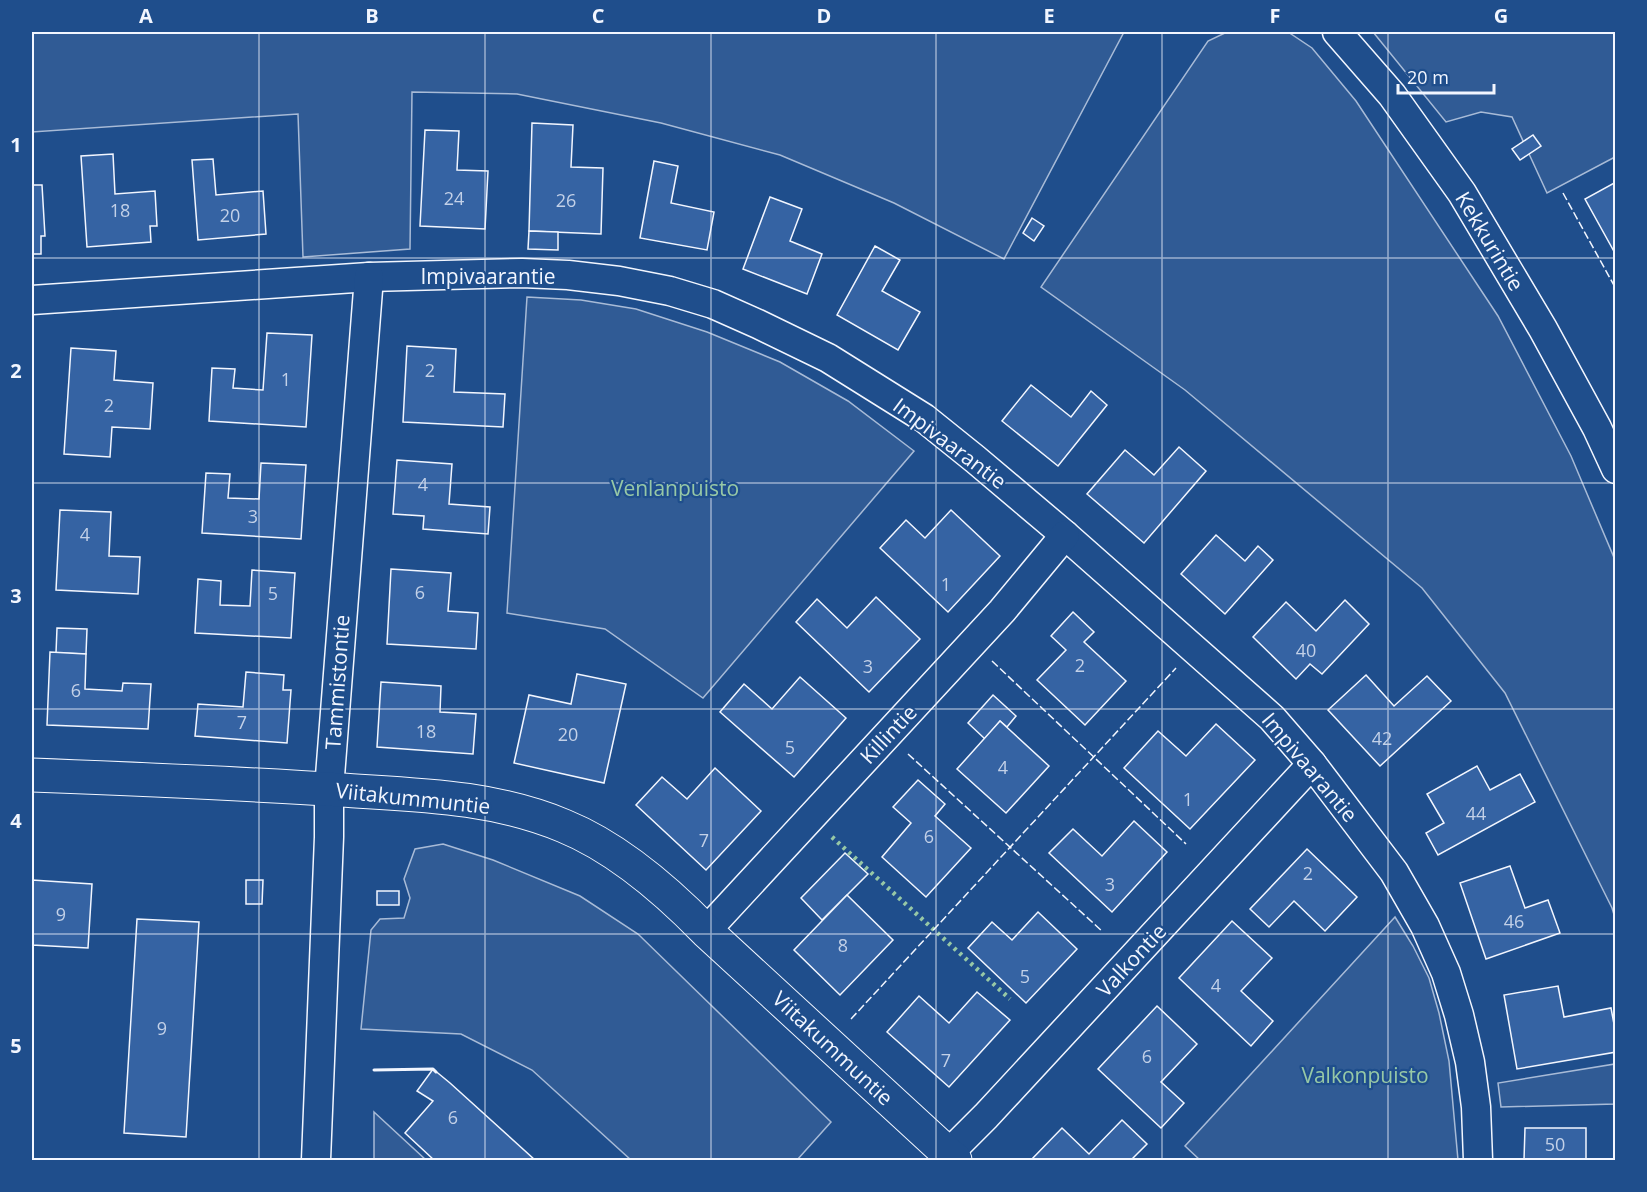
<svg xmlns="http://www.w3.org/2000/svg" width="1647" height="1192" viewBox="0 0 1647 1192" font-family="'Open Sans',sans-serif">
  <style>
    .built { fill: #305b95; stroke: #a8bbd7; stroke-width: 1.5 }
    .building { fill: #3563a3; stroke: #f2f6ff; stroke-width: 1.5 }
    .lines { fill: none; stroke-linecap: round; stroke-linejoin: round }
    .street-casing { stroke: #f2f6ff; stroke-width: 31 }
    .secondary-casing { stroke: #f2f6ff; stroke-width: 35 }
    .street { stroke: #1f4e8c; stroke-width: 28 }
    .secondary { stroke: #1f4e8c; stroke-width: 33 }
    .hedge { stroke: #97c8a6; stroke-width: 4.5; stroke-dasharray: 3 4.5; stroke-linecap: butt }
    .fence { stroke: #f2f6ff; stroke-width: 1.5; stroke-dasharray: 8 3; stroke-linecap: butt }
    .wall { stroke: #f2f6ff; stroke-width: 3 }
    .grid { fill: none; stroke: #f2f6ff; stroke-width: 1.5; stroke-opacity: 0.55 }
    .labels { text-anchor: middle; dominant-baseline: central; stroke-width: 4.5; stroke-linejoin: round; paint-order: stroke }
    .number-label { font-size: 18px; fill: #c3d1e8 }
    .street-label { font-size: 21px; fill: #f2f6ff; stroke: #1f4e8c }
    .park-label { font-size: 21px; fill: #97c8a6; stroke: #1f4e8c }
    .neatline { fill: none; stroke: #f2f6ff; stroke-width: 2 }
    .grid-label { font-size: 20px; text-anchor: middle; font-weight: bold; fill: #f2f6ff }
  </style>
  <rect width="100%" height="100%" fill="#1f4e8c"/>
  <g class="built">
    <polygon points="32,32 1124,32 1004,259 894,203 780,155 661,123 517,94 412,92 410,249 303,257 298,114 32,132"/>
    <polygon points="1227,32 1288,32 1312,48 1356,101 1498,316 1571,456 1615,560 1615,918 1612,908 1505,693 1422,588 1185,390 1041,287 1208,41"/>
    <polygon points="1373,32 1615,32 1615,157 1547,193 1512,117 1481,112 1446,122"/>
    <polygon points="527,297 581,300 636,309 707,332 780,362 848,401 914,451 703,698 605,629 507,613"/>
    <polygon points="443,844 493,860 580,896 638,934 831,1122 797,1160 631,1160 532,1070 461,1034 361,1029 371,930 380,919 404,918 410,898 404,879 415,849"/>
    <polygon points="1395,917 1413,946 1429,978 1439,1013 1449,1061 1458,1160 1200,1160 1185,1146"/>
    <polygon points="1615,1064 1615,1104 1501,1107 1498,1083"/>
    <polygon points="374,1112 426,1160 374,1160"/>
  </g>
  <g class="building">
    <polygon points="532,123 573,125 571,167 603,168 601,234 529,231"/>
    <polygon points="425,130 459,131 457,170 488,171 485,229 420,226"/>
    <polygon points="1533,135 1541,146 1520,160 1512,149"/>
    <polygon points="113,154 115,194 155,191 157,226 150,226 151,242 87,247 81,156"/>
    <polygon points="213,159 216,195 263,191 266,234 198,240 192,160"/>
    <polygon points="654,161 678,166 671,203 714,212 707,250 640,238"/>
    <polygon points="1616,182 1616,255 1585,199"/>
    <polygon points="32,185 42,185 45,236 41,236 41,254 32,254"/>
    <polygon points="770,197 802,209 790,241 822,254 807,294 743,269"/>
    <polygon points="1032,218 1044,226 1034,241 1023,233"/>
    <polygon points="529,231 558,232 558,250 528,249"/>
    <polygon points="875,246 900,260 882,291 920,312 898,350 837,315"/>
    <polygon points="267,333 312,335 306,427 209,421 212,368 235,369 233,388 263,390"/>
    <polygon points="407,346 456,349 454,392 505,394 503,427 403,422"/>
    <polygon points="71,348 116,351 114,380 153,383 150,429 112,427 110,457 64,454"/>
    <polygon points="1031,385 1071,417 1091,391 1107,405 1058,466 1002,421"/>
    <polygon points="1179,447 1206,471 1144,543 1087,494 1125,450 1154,475"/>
    <polygon points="397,460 452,464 449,504 490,507 488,534 423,529 424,516 393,514"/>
    <polygon points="261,463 306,465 301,539 202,533 206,473 230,474 228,498 259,499"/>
    <polygon points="60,510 111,512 109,556 140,557 138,594 56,590"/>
    <polygon points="951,510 1000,556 948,612 880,548 906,520 925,538"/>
    <polygon points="1216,535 1245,561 1258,546 1273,560 1225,614 1181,574"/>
    <polygon points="391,569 451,573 448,611 478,613 476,649 387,644"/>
    <polygon points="252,570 295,573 291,638 195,633 198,579 221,581 220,605 250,606"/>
    <polygon points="876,597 920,639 869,692 796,622 817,599 847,628"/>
    <polygon points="1345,600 1369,624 1322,674 1310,664 1296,679 1253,637 1286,602 1316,631"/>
    <polygon points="1073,612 1094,632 1084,642 1126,681 1085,725 1037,680 1066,650 1051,636"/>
    <polygon points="57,628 87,629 86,654 56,653"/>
    <polygon points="50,652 86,654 85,689 122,691 123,683 151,684 148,729 47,725"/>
    <polygon points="246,672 284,675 283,690 291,690 287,743 195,736 198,704 243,707"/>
    <polygon points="577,674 626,684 604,783 514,763 529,695 571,704"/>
    <polygon points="1366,675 1394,706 1427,676 1451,701 1380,766 1328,710"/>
    <polygon points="800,677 846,718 794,777 720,712 744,684 772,709"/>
    <polygon points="381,682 441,686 440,712 476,714 473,754 377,747"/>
    <polygon points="993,695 1016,716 1007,727 1000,721 985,739 968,723"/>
    <polygon points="1000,721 1049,766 1006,813 957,769"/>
    <polygon points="1216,724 1255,760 1190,829 1124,768 1158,731 1186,756"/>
    <polygon points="1477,766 1490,790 1520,774 1535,802 1438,855 1426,833 1444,823 1427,794"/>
    <polygon points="715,768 761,811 706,870 636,805 662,777 687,799"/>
    <polygon points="918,780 945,804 935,816 971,848 926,897 882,857 911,823 893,807"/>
    <polygon points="1134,821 1167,852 1112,912 1049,853 1073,829 1102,856"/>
    <polygon points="1307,849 1357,897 1325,931 1294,901 1269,927 1250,909"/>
    <polygon points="845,853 868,874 822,920 801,898"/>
    <polygon points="1510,866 1525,908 1548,900 1560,933 1486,959 1460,883"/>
    <polygon points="32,880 92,884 88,948 32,945"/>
    <polygon points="246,880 263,880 262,904 246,904"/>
    <rect x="377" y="891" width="22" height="14"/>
    <polygon points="847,895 893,940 840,995 794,950"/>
    <polygon points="1038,912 1077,949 1026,1003 968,948 992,922 1012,940"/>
    <polygon points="137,919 199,922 186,1137 124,1133"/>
    <polygon points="1232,921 1272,958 1241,991 1273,1021 1251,1046 1179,978"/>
    <polygon points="1558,986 1564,1017 1611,1008 1616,1035 1616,1052 1517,1069 1504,995"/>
    <polygon points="977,992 1010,1020 949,1087 887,1032 919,996 949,1023"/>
    <polygon points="1157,1006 1197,1044 1161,1082 1184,1103 1161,1128 1098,1069"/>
    <polygon points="433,1069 450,1083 535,1160 434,1160 405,1133 433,1101 417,1091"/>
    <polygon points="1122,1120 1147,1144 1131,1160 1031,1160 1062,1128 1089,1154"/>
    <polygon points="1525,1128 1586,1128 1586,1160 1524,1160"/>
  </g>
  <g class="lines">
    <g class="street-casing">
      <g id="street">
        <polyline points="1337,32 1392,95 1462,193 1543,329 1597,428 1616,469"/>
        <polyline points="32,300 369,277 522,273 568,275 619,281 670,291 713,304 758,324 828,358 924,418 975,459 1065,535 1272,718 1312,764 1394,872 1425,926 1446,973 1459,1015 1470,1062 1476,1107 1478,1160"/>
        <polyline points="706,931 1002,611 1065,535"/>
        <polyline points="948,1154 986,1116 1312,764"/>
        <polyline points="316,1160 329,837 329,789 369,277"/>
      </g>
    </g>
    <g class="secondary-casing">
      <path id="secondary" d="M 32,775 C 135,779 238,783 341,790 C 417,795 493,796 564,826 C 618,848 666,890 706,931 L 955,1160"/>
    </g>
    <use href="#street" class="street"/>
    <use href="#secondary" class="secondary"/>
    <polyline class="hedge" points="832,837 1010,999"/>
    <g class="fence">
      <polyline points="1563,193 1616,289"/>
      <polyline points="992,661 1186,844"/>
      <polyline points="908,754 1103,932"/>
      <polyline points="851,1019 1176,668"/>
    </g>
    <polyline class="wall" points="374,1070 433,1069 436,1072"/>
  </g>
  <path class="grid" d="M 259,32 L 259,1160M 485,32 L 485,1160M 711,32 L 711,1160M 936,32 L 936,1160M 1162,32 L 1162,1160M 1388,32 L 1388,1160M 32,258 L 1616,258M 32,483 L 1616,483M 32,709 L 1616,709M 32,934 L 1616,934"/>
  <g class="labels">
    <g class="number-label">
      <text x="454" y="198">24</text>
      <text x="566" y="200">26</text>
      <text x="120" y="210">18</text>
      <text x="230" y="215">20</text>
      <text x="430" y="370">2</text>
      <text x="286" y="379">1</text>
      <text x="109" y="405">2</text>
      <text x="423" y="484">4</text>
      <text x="253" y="516">3</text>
      <text x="85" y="534">4</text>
      <text x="946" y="584">1</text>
      <text x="420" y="592">6</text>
      <text x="273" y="593">5</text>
      <text x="1306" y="650">40</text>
      <text x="1080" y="665">2</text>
      <text x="868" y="666">3</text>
      <text x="76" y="690">6</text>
      <text x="242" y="722">7</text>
      <text x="426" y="731">18</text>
      <text x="568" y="734">20</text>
      <text x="1382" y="738">42</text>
      <text x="790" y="747">5</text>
      <text x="1003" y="767">4</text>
      <text x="1188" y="799">1</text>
      <text x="1476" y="813">44</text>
      <text x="929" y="836">6</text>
      <text x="704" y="840">7</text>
      <text x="1308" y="873">2</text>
      <text x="1110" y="884">3</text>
      <text x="61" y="914">9</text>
      <text x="1514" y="921">46</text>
      <text x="843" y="945">8</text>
      <text x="1025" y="976">5</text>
      <text x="1216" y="985">4</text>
      <text x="162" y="1028">9</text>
      <text x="1147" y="1056">6</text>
      <text x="946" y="1060">7</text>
      <text x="453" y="1117">6</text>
      <text x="1555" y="1144">50</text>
    </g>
    <g class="street-label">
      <text transform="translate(1490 241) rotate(59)">Kekkurintie</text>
      <text x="488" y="276">Impivaarantie</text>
      <text transform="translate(950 443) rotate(37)">Impivaarantie</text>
      <text transform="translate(337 682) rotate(-86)">Tammistontie</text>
      <text transform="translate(888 734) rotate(-47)">Killintie</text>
      <text transform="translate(1310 767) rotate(50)">Impivaarantie</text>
      <text transform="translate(413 798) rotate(6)">Viitakummuntie</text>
      <text transform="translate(1131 960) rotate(-47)">Valkontie</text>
      <text transform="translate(833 1048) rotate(43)">Viitakummuntie</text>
    </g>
    <g class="park-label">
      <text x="675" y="488">Venlanpuisto</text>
      <text x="1365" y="1075">Valkonpuisto</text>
    </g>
  </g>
  <rect width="1647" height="1192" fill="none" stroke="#1f4e8c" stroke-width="66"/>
  <path d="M1398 84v9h96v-9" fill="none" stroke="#f2f6ff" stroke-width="3"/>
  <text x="1407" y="84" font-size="18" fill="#f2f6ff" stroke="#1f4e8c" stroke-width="4.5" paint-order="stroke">20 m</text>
  <rect x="33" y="33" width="1581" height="1126" class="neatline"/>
  <g class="grid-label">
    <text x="146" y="23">A</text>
    <text x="372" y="23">B</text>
    <text x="598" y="23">C</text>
    <text x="824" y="23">D</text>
    <text x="1049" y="23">E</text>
    <text x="1275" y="23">F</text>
    <text x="1501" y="23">G</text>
    <text x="16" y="152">1</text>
    <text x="16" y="378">2</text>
    <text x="16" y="603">3</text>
    <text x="16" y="828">4</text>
    <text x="16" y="1053">5</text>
  </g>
</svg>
